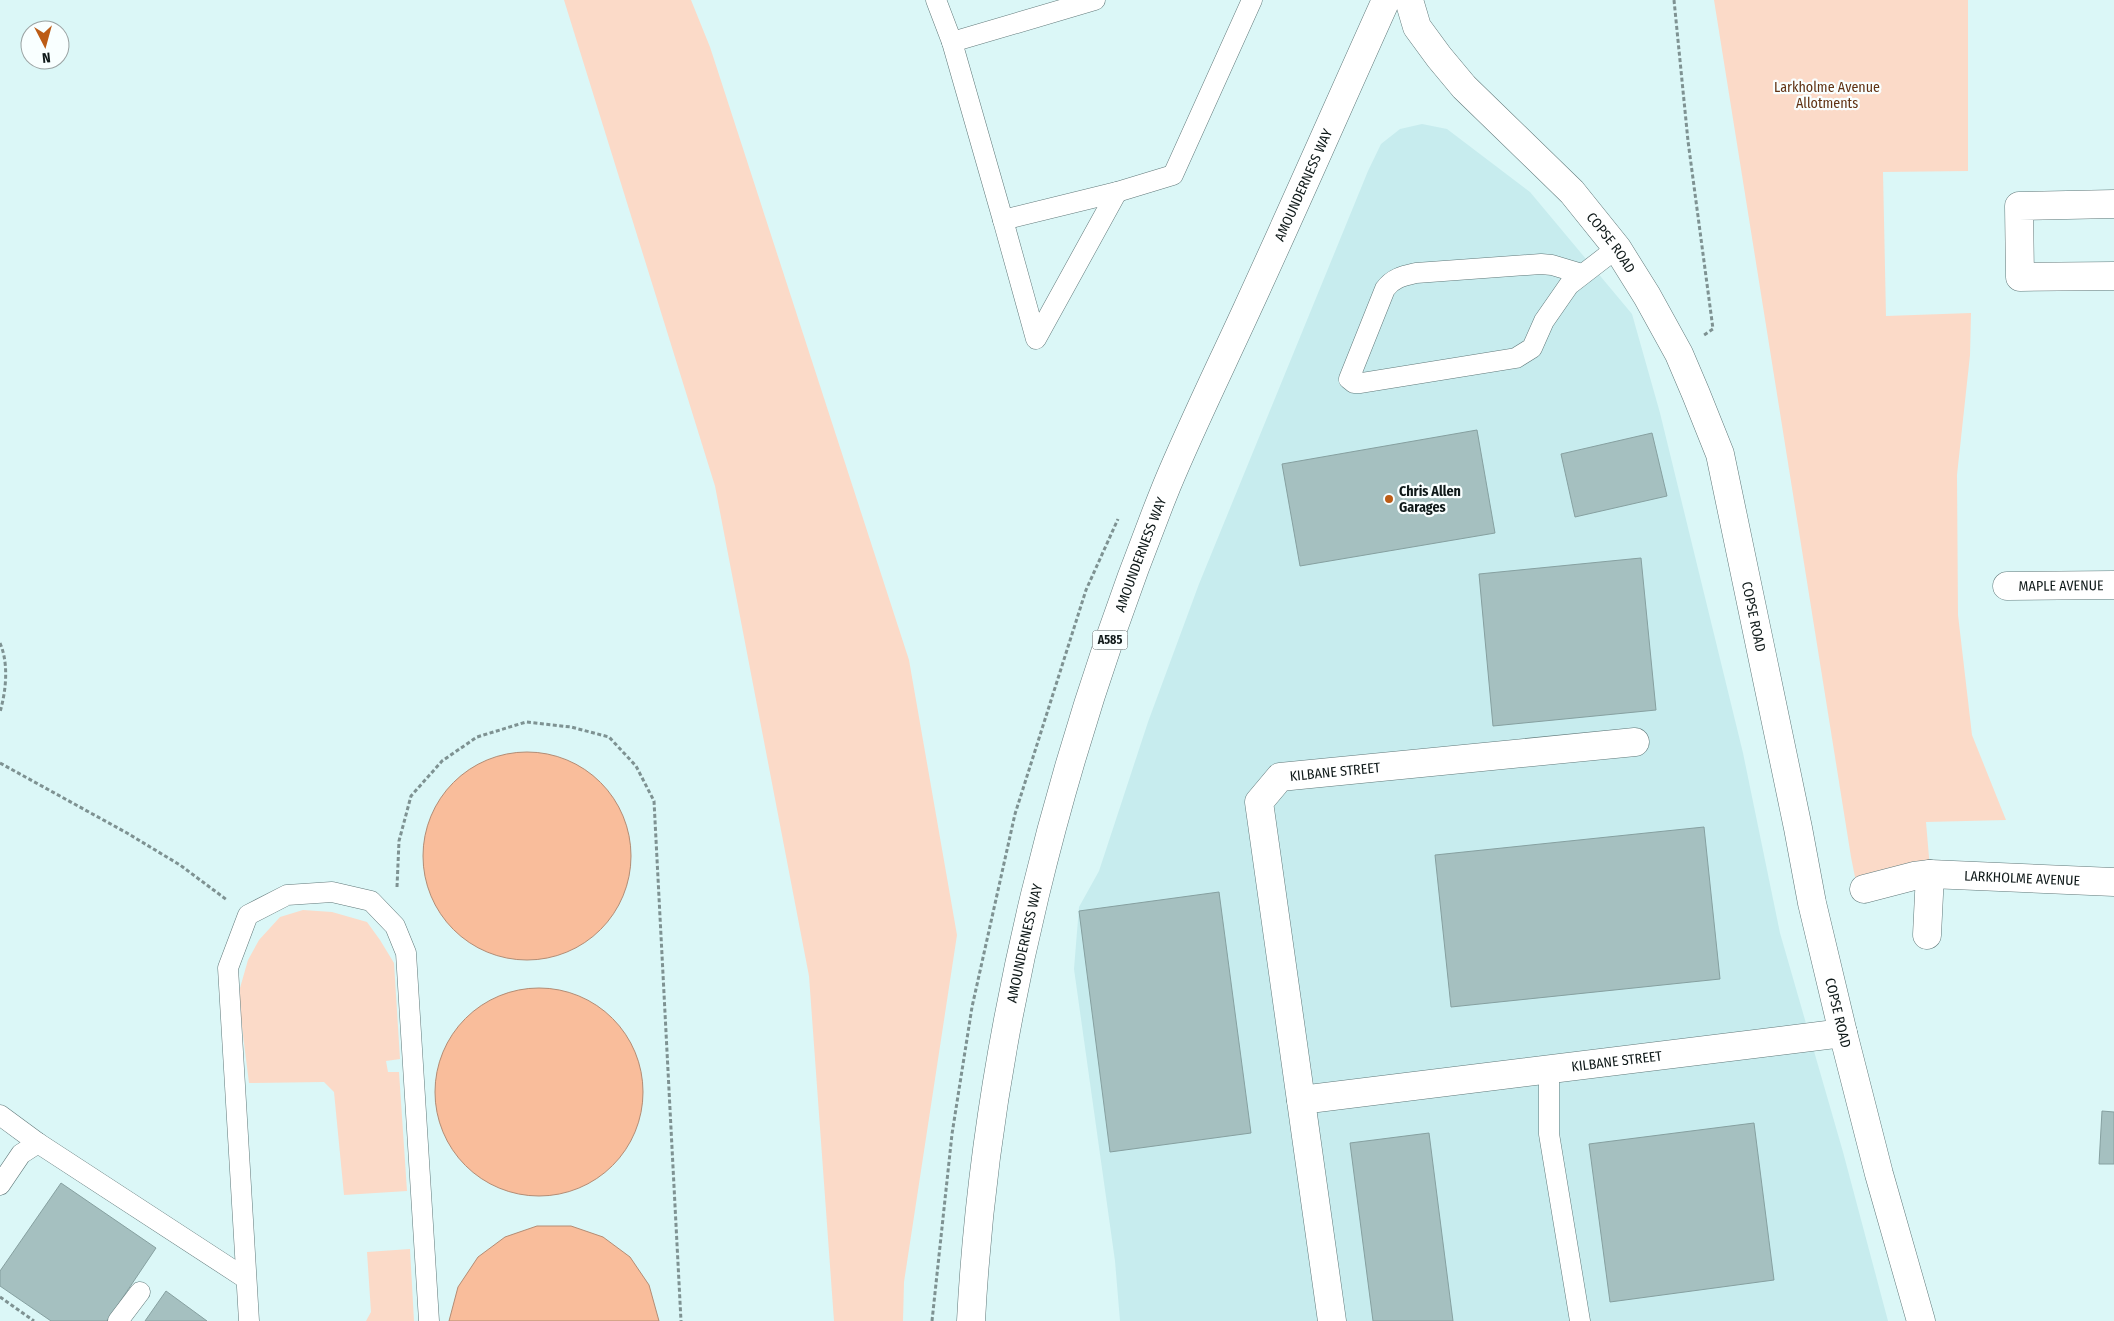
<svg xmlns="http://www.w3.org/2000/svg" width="2114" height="1321" viewBox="0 0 2114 1321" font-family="'Fira Sans Condensed',sans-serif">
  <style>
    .built { fill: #c7ecee }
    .green { fill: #fbdac8 }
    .water { fill: #f9bd9b; stroke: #b38c74 }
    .building { fill: #a5c0c0; stroke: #86a0a0 }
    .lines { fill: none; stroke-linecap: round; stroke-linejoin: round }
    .service-casing { stroke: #61797a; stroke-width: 21 }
    .minor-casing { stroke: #61797a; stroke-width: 29 }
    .tertiary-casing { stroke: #61797a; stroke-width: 29 }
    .trunk-casing { stroke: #61797a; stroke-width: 29 }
    .path { stroke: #7e9292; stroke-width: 3; stroke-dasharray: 4 2.5; stroke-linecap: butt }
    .service { stroke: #fff; stroke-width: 20 }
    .minor { stroke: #fff; stroke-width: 28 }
    .tertiary { stroke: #fff; stroke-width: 28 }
    .trunk { stroke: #fff; stroke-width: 28 }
    .poi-dot { fill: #bc5c16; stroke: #f9ffff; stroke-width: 2 }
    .labels { text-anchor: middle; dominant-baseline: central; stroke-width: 4.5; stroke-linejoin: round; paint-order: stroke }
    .shield { fill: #f9ffff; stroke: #555e5e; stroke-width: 1 }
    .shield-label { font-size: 12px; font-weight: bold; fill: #0f1919 }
    .park-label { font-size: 14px; fill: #603112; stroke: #f9ffff }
    .street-label { font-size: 14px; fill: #0f1919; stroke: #f9ffff }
    .poi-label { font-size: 14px; font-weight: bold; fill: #0f1919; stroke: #f9ffff; text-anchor: start }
  </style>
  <rect width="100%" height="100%" fill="#dbf7f7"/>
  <polygon class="built" points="1422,124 1447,129 1530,192 1632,314 1660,413 1743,753 1780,933 1843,1152 1888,1321 1120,1321 1115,1261 1074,969 1079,907 1099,871 1148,722 1199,584 1368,171 1381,144 1400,129"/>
  <g class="green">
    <polygon points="564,0 691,0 710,47 909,660 957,935 904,1282 903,1321 834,1321 809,976 715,486"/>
    <polygon points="1714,0 1968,0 1968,171 1883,172 1886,316 1971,313 1970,355 1957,475 1958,615 1972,735 2006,820 1926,822 1930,869 1857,887 1851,857"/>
    <polygon points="303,910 332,912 367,922 380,940 394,963 400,1059 386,1061 388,1072 399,1072 407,1191 344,1195 334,1092 324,1082 249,1083 238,995 248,960 259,940 280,917"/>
    <polygon points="410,1249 414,1321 366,1321 371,1312 367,1252"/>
  </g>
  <g class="water">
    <circle cx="527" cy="856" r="104"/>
    <circle cx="539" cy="1092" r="104"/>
    <polygon points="537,1226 571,1226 603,1237 630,1257 649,1285 659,1321 449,1321 458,1287 478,1257 505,1237"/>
  </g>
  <g class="building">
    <polygon points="1477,430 1495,533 1300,566 1282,464"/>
    <polygon points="1652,433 1667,496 1575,517 1561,454"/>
    <polygon points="1641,558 1656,710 1493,726 1479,574"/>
    <polygon points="1704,827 1720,979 1451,1007 1435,855"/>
    <polygon points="1219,892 1251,1133 1110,1152 1079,911"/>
    <polygon points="2102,1111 2114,1112 2114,1164 2099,1164"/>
    <polygon points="1754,1123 1774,1280 1610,1302 1589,1144"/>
    <polygon points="1429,1133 1453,1321 1373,1321 1350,1143"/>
    <polygon points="61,1183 156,1248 107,1321 51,1321 0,1286 0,1271"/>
    <polygon points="166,1291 207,1321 145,1321"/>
  </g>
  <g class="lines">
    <g class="service-casing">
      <g id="service">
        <polyline points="936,0 952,42 1095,0"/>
        <polyline points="952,42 1003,220 1117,192 1173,175 1252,0"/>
        <polyline points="1003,220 1036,339 1117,192"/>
        <path d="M 1582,274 L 1552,265 L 1541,264 L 1416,273 C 1403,276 1393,278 1385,289 L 1349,379 L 1354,383 L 1361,383 L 1516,358 L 1532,348 L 1544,321 L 1569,285 L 1617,248"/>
        <polyline points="1549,1071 1549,1134 1580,1321"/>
        <polyline points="0,1115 38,1143"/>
        <polyline points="0,1185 21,1154 38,1143 245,1278"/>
        <polyline points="118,1321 140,1292"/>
        <polyline points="249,1321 228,968 248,915 287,895 332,892 371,901 395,926 406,953 429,1321"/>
      </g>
    </g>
    <g class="minor-casing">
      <g id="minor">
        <polyline points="2114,204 2019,206 2020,277 2114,276"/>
        <path id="s1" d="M 2007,586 L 2114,585"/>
        <path id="s2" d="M 1864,889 L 1914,876 L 1930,874 L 2114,882"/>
        <polyline points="1927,935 1930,874"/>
        <path id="s3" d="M 1301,1100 L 1843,1033"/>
        <path id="s4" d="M 1332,1321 L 1259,802 L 1280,777 L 1635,742"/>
      </g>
    </g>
    <g class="tertiary-casing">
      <g id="tertiary">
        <path id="s5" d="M 1409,0 L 1417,27 L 1439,57 L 1464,87 L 1572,192 L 1617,248 L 1647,296 L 1679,354 L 1696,394 L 1720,454 L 1798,828 L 1812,903 L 1843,1033 L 1879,1174 L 1921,1321"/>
      </g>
    </g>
    <g class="trunk-casing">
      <g id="trunk">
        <path id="s6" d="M 971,1321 C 986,1037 1061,748 1167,485 C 1192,425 1221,366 1248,307 C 1295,205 1340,102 1386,0"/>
      </g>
    </g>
    <g class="path">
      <polyline points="1674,0 1688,141 1713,329 1704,335"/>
      <path d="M 0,643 C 9,664 6,691 0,712"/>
      <polyline points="0,763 127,833 180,865 227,900"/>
      <polyline points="397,887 399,841 411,796 442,761 477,737 526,722 571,727 609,737 636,766 654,801 681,1321"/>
      <polyline points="0,1297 34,1321"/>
      <polyline points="932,1321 952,1134 972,1007 1015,814 1086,590 1118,519"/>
    </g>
    <use href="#service" class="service"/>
    <use href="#minor" class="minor"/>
    <use href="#tertiary" class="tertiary"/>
    <use href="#trunk" class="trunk"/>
  </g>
  <circle class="poi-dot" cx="1389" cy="499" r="5"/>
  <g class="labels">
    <rect class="shield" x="1092.5" y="630.5" width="35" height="19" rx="4"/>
    <g class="shield-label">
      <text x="1110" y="640">A585</text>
    </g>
    <g class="park-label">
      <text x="1827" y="87">Larkholme Avenue<tspan x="1827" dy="16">Allotments</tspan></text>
    </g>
    <g class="street-label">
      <text stroke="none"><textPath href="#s6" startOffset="1192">AMOUNDERNESS WAY</textPath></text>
      <text stroke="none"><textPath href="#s5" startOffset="319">COPSE ROAD</textPath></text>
      <text stroke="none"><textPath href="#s6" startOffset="788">AMOUNDERNESS WAY</textPath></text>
      <text stroke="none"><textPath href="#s1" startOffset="54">MAPLE AVENUE</textPath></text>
      <text stroke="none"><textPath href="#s5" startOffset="724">COPSE ROAD</textPath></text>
      <text stroke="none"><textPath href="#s4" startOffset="612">KILBANE STREET</textPath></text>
      <text stroke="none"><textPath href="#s2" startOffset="160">LARKHOLME AVENUE</textPath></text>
      <text stroke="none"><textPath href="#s6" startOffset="382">AMOUNDERNESS WAY</textPath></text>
      <text stroke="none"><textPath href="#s5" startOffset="1129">COPSE ROAD</textPath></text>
      <text stroke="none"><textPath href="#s3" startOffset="318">KILBANE STREET</textPath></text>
    </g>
    <g class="poi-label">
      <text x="1399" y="491">Chris Allen<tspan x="1399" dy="16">Garages</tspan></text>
    </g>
  </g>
  <g transform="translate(45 45) rotate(174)"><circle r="24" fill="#f9ffff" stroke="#9ba3a3"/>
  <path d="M0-4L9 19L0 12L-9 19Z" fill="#bc5c16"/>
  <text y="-8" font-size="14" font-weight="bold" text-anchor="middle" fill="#0f1919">N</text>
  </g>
</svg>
